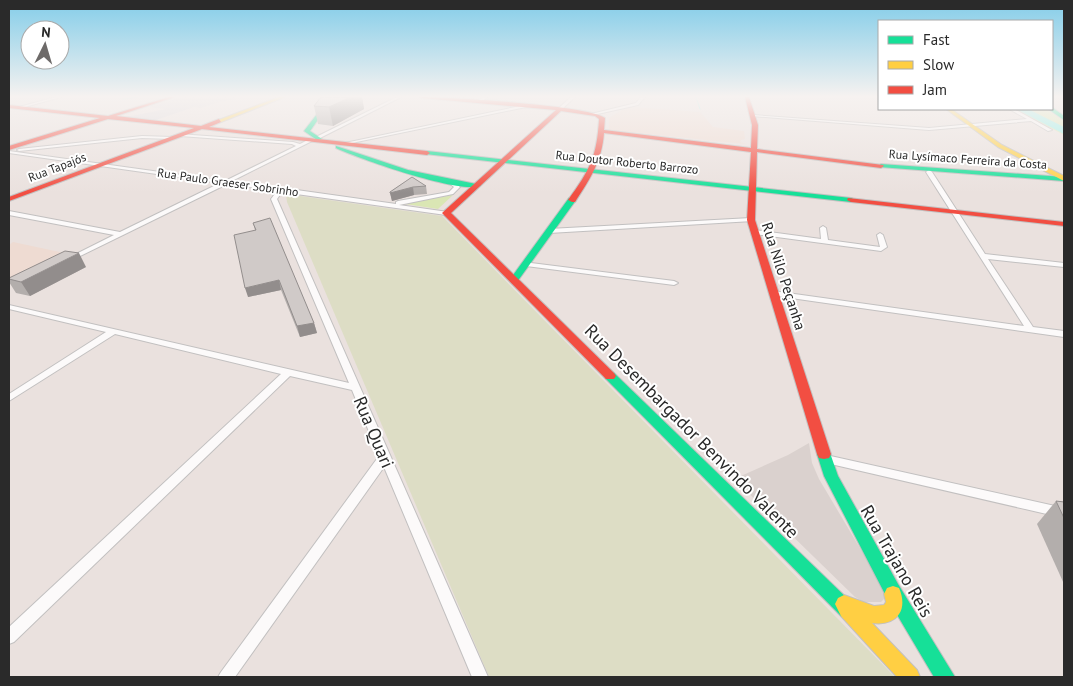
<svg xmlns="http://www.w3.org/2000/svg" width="1073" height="686" viewBox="0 0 1073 686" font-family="'PT Sans',sans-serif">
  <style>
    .industrial { fill: #dbd7db }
    .education { fill: #eedbd2 }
    .green { fill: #dae6b4 }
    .cemetery { fill: #ddddc5 }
    .plaza { fill: #dad1ce }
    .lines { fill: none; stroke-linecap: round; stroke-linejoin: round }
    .stream { stroke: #8cf2ea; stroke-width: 1 }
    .river { fill: #8cf2ea; fill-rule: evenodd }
    .street-casing { stroke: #c2c0c0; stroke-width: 2 }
    .fast-casing { stroke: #c2c0c0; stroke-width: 2 }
    .slow-casing { stroke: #c2c0c0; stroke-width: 2 }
    .jam-casing { stroke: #c2c0c0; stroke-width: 2 }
    .street { fill: #fcfafa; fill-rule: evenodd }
    .fast { fill: #16e098; fill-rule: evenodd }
    .slow { fill: #ffcf43; fill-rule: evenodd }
    .jam { fill: #f24e42; fill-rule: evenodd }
    .wall { fill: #b3aeac }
    .shaded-wall { fill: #928d8c }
    .building { fill: #d0cac8; stroke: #928d8c }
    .labels { text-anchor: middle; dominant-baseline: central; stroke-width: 4; stroke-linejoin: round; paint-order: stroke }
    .far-street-label { font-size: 12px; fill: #2a2a2a; stroke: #fff }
    .street-label { font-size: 15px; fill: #2a2a2a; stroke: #fff }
    .near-street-label { font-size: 18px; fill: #2a2a2a; stroke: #fff }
  </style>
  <rect width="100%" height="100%" fill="#eae1de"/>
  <polygon class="industrial" points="182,97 246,97 219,102 201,108 194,107 156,120 127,117 166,109 149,107"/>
  <g class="education">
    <polygon points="631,107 700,112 713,127 744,131 745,139 741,140 740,142 746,144 609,130 609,118 625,108"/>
    <polygon points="13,242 69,254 9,283 9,245"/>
  </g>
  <g class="green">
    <polygon points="1014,109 1046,109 1064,121 1064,135"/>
    <polygon points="453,195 438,209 405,204"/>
  </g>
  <polygon class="cemetery" points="286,194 442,216 895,677 489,677 287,202"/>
  <polygon class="plaza" points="809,443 812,463 819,479 883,587 885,598 881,602 864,602 855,597 734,479 788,455"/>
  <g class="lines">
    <g class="stream">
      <polyline points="696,97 700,109"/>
      <polyline points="123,99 139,97"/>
    </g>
    <polygon class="river" points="1016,109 1028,109 1064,127 1064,134"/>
    <g class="street-casing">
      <g id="street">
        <polygon points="56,97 61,97 21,108 19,107"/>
        <polygon points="397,97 401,97 318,139 314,138"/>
        <polygon points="484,97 488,97 479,103 477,103 477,101"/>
        <polygon points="571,97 575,97 561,110 559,110 559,108"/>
        <polygon points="641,97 645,97 638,105 593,115 591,114 636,103"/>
        <polygon points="525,105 526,107 342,145 340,144"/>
        <polygon points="1009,109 1014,109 1052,130 1048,131 1031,121 929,130 751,116 753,115 929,128 1027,119"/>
        <polygon points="178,134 293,142 300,144 308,140 312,141 232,181 396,204 396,202 398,201 449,192 454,187 449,183 449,181 453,181 460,187 453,194 399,205 448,212 448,214 446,215 282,192 277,199 488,677 472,677 384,467 235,677 218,677 221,672 379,456 352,390 290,376 14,642 9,644 9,627 281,374 115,334 9,401 9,394 106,332 9,309 9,305 349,383 271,199 277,191 227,184 70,261 68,260 68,258 114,235 9,215 9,211 120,232 220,183 9,153 9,151 225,181 296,146 292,144 180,136 178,135"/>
        <polygon points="142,136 172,137 174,138 172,139 142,138 19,151 17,150 19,149"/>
        <polygon points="929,170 932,172 985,254 1064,263 1064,267 988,259 1033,327 1064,331 1064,337 770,295 769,293 770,291 773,291 1024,326 926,172"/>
        <polygon points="751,218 754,220 753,221 549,233 546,231 549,229"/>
        <polygon points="823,226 826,228 828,240 880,247 877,235 880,233 883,235 887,247 881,251 754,234 751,232 754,230 821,239 820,228"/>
        <polygon points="523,262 674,281 678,283 674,285 526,266 523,266"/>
        <polygon points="826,455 1064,508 1064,518 822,462 820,459 822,456"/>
      </g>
    </g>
    <g class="fast-casing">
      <g id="fast">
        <polygon points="330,97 334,97 310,131 322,139 317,140 304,131"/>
        <polygon points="1053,108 1064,116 1064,120 1048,109"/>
        <path d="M 336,146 L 408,170 L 481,185 C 464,196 357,158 336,148 Z"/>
        <polygon points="427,151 851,198 855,200 851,202 425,154 425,152"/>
        <polygon points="881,164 1064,177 1064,181 879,167 878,166"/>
        <polygon points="569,198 576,200 517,282 511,282 509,280 511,278"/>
        <polygon points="610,372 614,373 853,604 856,610 853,616 847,619 841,616 606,379 604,376 606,373"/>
        <polygon points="824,449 829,450 838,476 898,584 955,677 934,677 886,596 824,476 817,454 819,450"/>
      </g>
    </g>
    <g class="slow-casing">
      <g id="slow">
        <polygon points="279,97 285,97 221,122 216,121"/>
        <polygon points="946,109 951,109 1002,145 1064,176 1064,181 998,147"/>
        <path d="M 893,586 L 899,588 C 909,611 896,626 872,623 L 917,670 L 920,677 L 897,677 L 841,616 L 835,604 L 838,598 L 844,595 L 874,606 L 884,605 L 886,602 L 884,594 L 887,588 Z"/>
      </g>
    </g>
    <g class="jam-casing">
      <g id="jam">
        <polygon points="169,97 175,97 116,116 201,126 219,119 221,122 209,127 427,151 430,153 427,155 202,129 9,201 9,197 194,128 108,119 9,150 9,146 100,118 9,108 9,105 108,116"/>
        <path d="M 420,97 C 447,97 589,105 605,118 L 604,130 L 751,148 L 752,125 L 745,97 L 749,97 L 758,125 L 757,149 L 883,165 L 884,166 L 881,168 L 757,152 L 755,220 L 831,454 L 829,458 L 824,459 L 819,458 L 817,454 L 747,220 L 751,152 L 604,133 C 602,161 590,179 575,202 L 572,202 L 568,200 C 590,170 597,156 599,119 L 595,116 L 561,111 L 451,213 L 614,373 L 616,376 L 614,379 L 606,379 L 442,213 L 556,110 L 422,98 Z"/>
        <polygon points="848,198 1064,222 1064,226 851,202 847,200"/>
      </g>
    </g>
    <use href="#street" class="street"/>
    <use href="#fast" class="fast"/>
    <use href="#slow" class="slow"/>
    <use href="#jam" class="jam"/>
  </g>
  <g class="wall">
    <polygon points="321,97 362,97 364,109 333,126 318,124 314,106"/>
    <polygon points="412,177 426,186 427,194 414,195 392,201 390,192"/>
    <polygon points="253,223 314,323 317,333 300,337 281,290 248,297 255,230"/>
    <polygon points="86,267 30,296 16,293 9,282 9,278"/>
    <polygon points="1056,501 1064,502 1064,584 1037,524"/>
  </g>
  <g class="shaded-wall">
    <polygon points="351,97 362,97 364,109 333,126 329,107"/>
    <polygon points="413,187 414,195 392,201 390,193"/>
    <polygon points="79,253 86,267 30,296 21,282"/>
    <polygon points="279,280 281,290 248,297 245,288"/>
    <polygon points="314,323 317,333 300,337 297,326"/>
  </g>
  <g class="building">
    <polygon points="321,97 351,97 329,107 314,106"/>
    <polygon points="412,177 426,186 413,187 390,193 390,192"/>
    <polygon points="270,218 314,323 297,326 279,280 245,288 234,235 256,230 253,223"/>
    <polygon points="65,251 79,253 21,282 9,279 9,278"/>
    <polygon points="1056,501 1064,502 1064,518"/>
  </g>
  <linearGradient id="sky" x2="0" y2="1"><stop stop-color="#83cde9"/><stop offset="0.5" stop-color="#f6f2f0"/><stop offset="1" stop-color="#f6f2f0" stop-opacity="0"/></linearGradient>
  <rect width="1073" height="193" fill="url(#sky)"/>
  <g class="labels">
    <g class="far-street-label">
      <text transform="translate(968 159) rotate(4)">Rua Lysímaco Ferreira da Costa</text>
      <text transform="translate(627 162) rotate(6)">Rua Doutor Roberto Barrozo</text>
      <text transform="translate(57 167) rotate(-21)">Rua Tapajós</text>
      <text transform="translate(228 182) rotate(8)">Rua Paulo Graeser Sobrinho</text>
    </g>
    <g class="street-label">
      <text transform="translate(784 276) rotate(72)">Rua Nilo Peçanha</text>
    </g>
    <g class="near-street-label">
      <text transform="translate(692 431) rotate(45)">Rua Desembargador Benvindo Valente</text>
      <text transform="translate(374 432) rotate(67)">Rua Quari</text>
      <text transform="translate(897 561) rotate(60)">Rua Trajano Reis</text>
    </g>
  </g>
  <rect width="1073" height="686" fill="none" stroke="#2a2a2a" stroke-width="20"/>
  <rect x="878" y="20" width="175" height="90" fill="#ffffff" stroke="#aaaaaa"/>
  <rect x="888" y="36" width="25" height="8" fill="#16e098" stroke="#aaaaaa"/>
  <text x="923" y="45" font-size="15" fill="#2a2a2a">Fast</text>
  <rect x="888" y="61" width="25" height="8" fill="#ffcf43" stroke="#aaaaaa"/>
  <text x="923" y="70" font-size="15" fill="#2a2a2a">Slow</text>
  <rect x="888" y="86" width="25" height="8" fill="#f24e42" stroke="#aaaaaa"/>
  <text x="923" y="95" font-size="15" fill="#2a2a2a">Jam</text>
  <g transform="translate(45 45) rotate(5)"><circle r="24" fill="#ffffff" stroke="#aaaaaa"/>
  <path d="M0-4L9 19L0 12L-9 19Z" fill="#6d6a69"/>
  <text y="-8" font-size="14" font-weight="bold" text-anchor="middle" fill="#2a2a2a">N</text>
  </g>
</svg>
